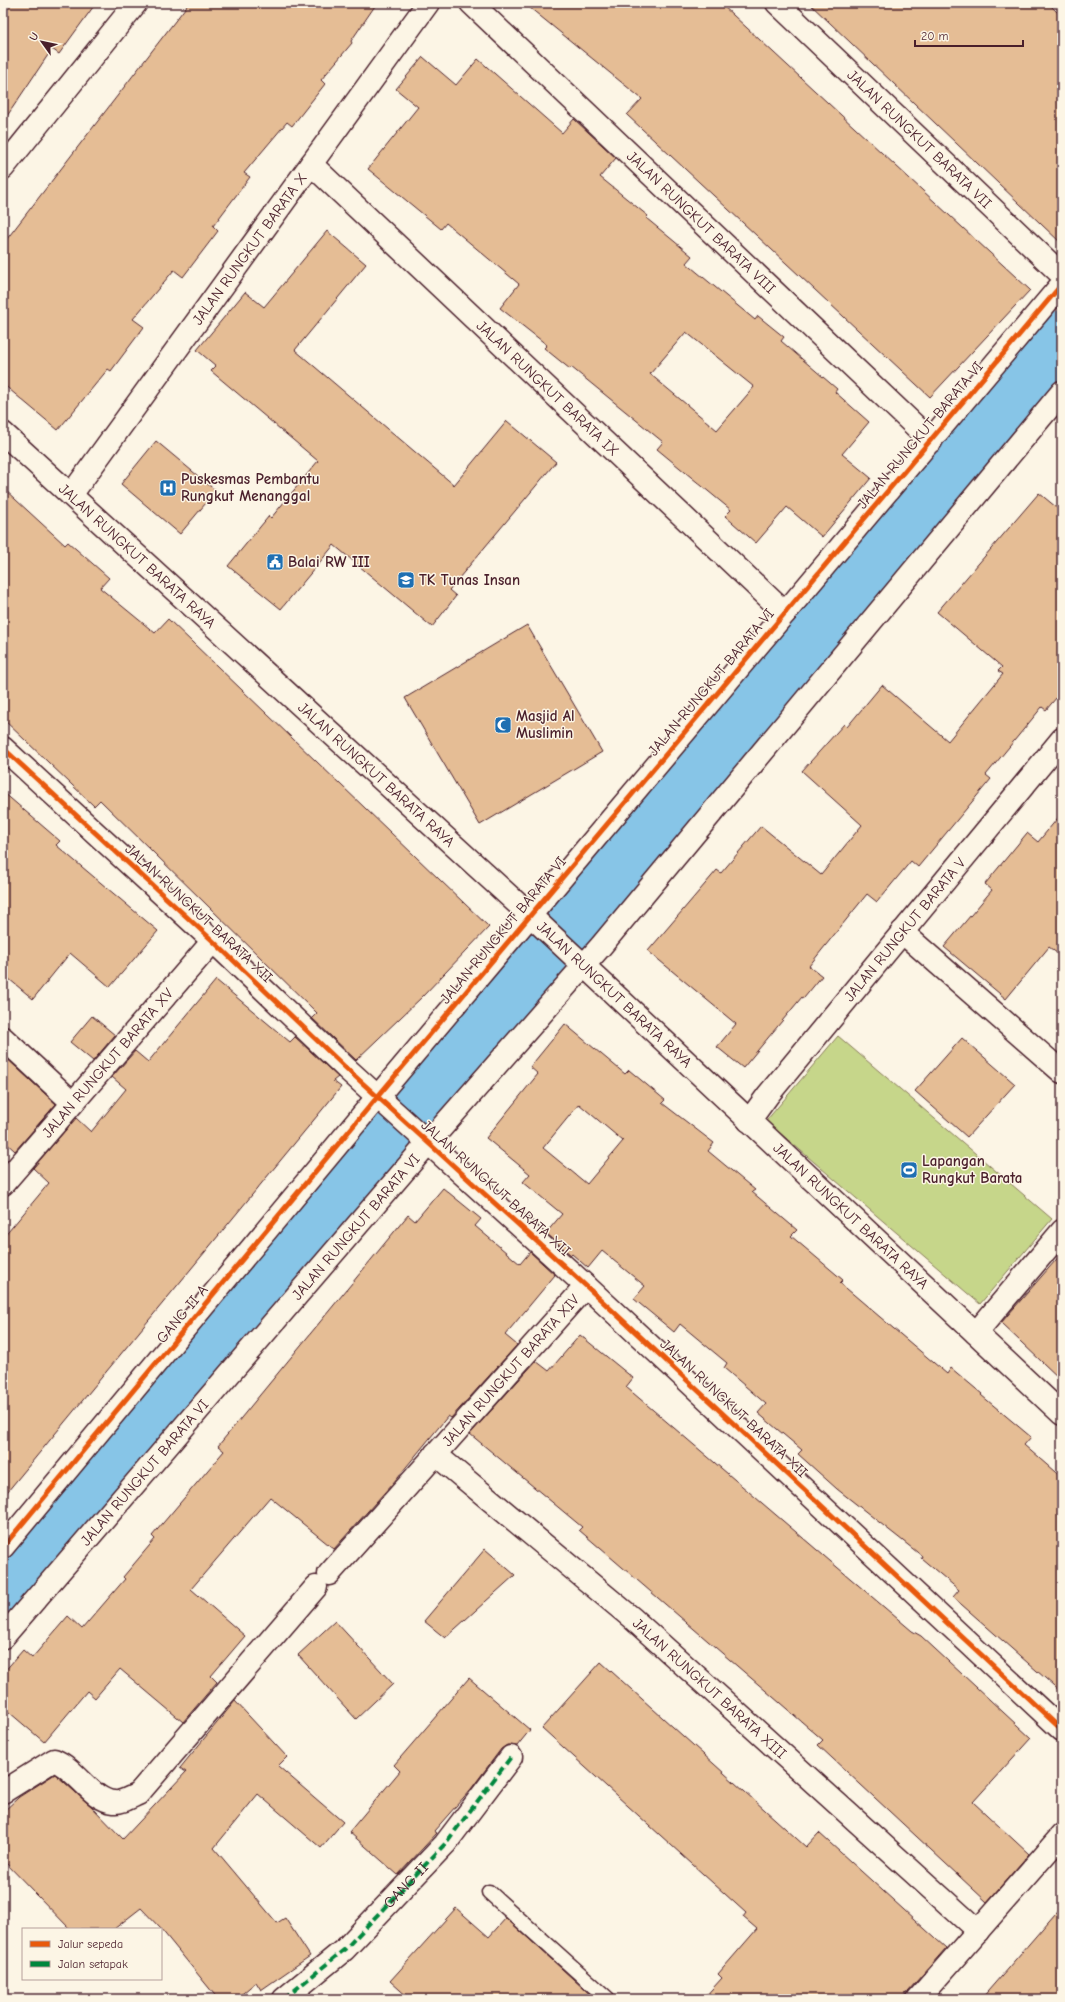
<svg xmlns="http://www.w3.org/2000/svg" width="1065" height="2002" viewBox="0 0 1065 2002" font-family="'Comic Neue',sans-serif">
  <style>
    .green { fill: #c6d68a; stroke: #887a5a }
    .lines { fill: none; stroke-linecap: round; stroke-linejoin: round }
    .river { stroke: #87c5e7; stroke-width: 65 }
    .building { fill: #e5bd95; stroke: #4a1f2b; fill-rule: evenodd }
    .lane-casing { stroke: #4a1f2b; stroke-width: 17 }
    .street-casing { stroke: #4a1f2b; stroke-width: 25 }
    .lane { stroke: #fcf5e5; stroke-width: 14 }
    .street { stroke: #fcf5e5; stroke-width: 22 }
    .quiet { stroke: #00873e; stroke-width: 4; stroke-dasharray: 8 4; stroke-linecap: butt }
    .cycleway-casing { stroke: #fcf5e5; stroke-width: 8 }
    .cycleway { stroke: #e8590c; stroke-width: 5 }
    .labels { text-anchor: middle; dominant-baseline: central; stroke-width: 3; stroke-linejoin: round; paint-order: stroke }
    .street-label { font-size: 15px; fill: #4a1f2b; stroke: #fcf5e5 }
    .poi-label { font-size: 15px; font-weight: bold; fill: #4a1f2b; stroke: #fcf5e5; text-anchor: start }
  </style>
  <rect width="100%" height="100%" fill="#fcf5e5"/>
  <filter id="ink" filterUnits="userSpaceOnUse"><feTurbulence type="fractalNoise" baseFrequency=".025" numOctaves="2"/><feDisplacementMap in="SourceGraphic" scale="8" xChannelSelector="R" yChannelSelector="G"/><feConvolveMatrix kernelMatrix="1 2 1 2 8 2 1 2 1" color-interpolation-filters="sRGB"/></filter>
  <g filter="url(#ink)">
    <polygon class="green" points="838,1036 1052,1219 980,1304 766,1121"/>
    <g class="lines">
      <polyline class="river" points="3,1583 284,1258 582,901 1062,343"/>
    </g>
    <g class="building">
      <polygon points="3,3 96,3 59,54 52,49 3,122"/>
      <polygon points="189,3 377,3 351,41 352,43 321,80 325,84 292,126 287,122 244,173 250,177 213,226 218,231 183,277 174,270 133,319 144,327 111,371 108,369 58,430 3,384 3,244"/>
      <polygon points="524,3 720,3 1030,290 930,397 627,115 642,99"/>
      <polygon points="809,3 1048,3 1062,17 1062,244"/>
      <path d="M 423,57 L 456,85 L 478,59 L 562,133 L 574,119 L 616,158 L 600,177 L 648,216 L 646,218 L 692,256 L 686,263 L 755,320 L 758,316 L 784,337 L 781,341 L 837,389 L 835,392 L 869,422 L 842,454 L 871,478 L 822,537 L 787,507 L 756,543 L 725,516 L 731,510 L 657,449 L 663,442 L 571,367 L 570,369 L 544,348 L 547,345 L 500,308 L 519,284 L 446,223 L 441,229 L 368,169 L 418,107 L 396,89 ZM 686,332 L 754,387 L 717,430 L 650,374 Z"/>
      <polygon points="327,231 366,264 295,350 454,485 507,421 556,462 449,590 456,596 432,627 334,545 281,609 228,566 269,516 271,518 318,461 211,371 216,366 197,350 245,292 264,307"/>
      <polygon points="156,441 216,491 180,534 121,484"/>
      <polygon points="3,488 65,545 68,542 109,578 100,588 155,633 168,619 489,927 422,997 356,1060 312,1018 317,1013 100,800 94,806 3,719"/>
      <polygon points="1039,493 1062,512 1062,691 1046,710 1042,707 986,775 991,779 918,867 911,861 877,902 867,894 809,966 822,976 804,998 802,997 743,1068 717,1047 736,1024 648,951 717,870 721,873 761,826 821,875 862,825 802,771 844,724 847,727 882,685 948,741 1003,674 998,671 1002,667 937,612"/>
      <polygon points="527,625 602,752 480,825 405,698"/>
      <polygon points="3,792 60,841 56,845 158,931 110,987 70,953 33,999 3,974"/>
      <polygon points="1062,813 1062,957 1049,947 1006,999 944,947 992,890 985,884 1027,833 1038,842"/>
      <polygon points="216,980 290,1042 295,1037 338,1077 333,1081 341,1087 3,1497 3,1238 49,1183 33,1168 76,1118 91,1132 126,1089 112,1077 135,1051 148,1062"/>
      <polygon points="92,1016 115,1035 93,1061 70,1042"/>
      <path d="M 565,1024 L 625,1074 L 629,1070 L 665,1100 L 662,1103 L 714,1143 L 708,1151 L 755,1190 L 752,1192 L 797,1230 L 791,1236 L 843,1280 L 840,1283 L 947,1374 L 951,1368 L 982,1394 L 981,1395 L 1031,1437 L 1024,1445 L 1062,1478 L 1062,1693 L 953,1597 L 959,1590 L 921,1558 L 922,1556 L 837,1489 L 798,1454 L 802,1450 L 758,1413 L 766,1404 L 724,1368 L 727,1363 L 680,1324 L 674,1332 L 634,1299 L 645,1286 L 602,1251 L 588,1268 L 572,1254 L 571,1255 L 546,1233 L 562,1214 L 523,1182 L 530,1174 L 486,1138 L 538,1074 L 530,1067 ZM 579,1104 L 623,1141 L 587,1184 L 543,1148 Z"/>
      <polygon points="962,1038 1015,1084 967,1137 915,1091"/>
      <polygon points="3,1055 56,1104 15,1151 3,1140"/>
      <polygon points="443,1188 481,1219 475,1226 520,1264 530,1252 555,1275 505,1335 517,1345 451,1418 448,1416 393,1483 334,1549 270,1497 191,1589 245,1636 211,1676 217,1682 183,1722 120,1669 95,1698 87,1691 44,1742 3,1707 3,1673 23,1650 32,1658 68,1616 82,1629 125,1579 123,1577 155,1539 152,1536 224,1451 218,1446 408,1215 415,1221"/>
      <polygon points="1062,1253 1062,1381 1001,1323"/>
      <polygon points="580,1335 633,1378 626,1387 912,1631 921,1636 1031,1738 973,1802 1029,1854 987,1902 818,1745 823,1740 579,1530 582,1527 470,1434 536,1361 549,1371"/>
      <polygon points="485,1549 515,1575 445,1638 424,1621"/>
      <polygon points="335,1621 393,1684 356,1719 298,1655"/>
      <polygon points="601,1662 806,1847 819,1833 946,1948 901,1999 703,1999 722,1978 718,1974 757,1929 743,1917 746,1913 542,1728"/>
      <polygon points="469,1678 530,1730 517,1746 507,1745 501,1749 471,1789 434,1831 437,1833 398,1875 349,1832 400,1771 394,1765"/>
      <polygon points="235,1701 287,1757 278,1766 343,1822 321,1848 258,1794 214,1848 277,1923 285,1918 310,1956 261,1990 256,1982 236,1999 218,1999 161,1929 141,1908 114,1929 70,1929 3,1860 3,1812 19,1797 55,1774 92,1807 123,1839 186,1772 180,1768"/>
      <polygon points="1062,1906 1062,1999 981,1999 1029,1944"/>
      <polygon points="456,1908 489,1937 506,1918 595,1999 410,1999 390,1981"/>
    </g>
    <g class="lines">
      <g class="lane-casing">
        <polyline id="lane" points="489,1892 608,1999"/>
      </g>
      <g class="street-casing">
        <g id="street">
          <path id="s1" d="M 471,3 L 931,441"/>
          <path id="s2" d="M 777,3 L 1062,275"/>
          <path id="s3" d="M 311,164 L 785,613"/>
          <polyline points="3,168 136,3"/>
          <path id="s4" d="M 3,433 L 531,916 L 1062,1414"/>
          <path id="s5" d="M 71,495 L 428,3"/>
          <polyline points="3,748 213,941 347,1069 586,1286 1062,1730"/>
          <polyline points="902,932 1062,1072"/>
          <polyline points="3,1038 73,1103"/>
          <path id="s6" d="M 749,1121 L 768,1095 L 1062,739"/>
          <path id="s7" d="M 3,1184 L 213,941"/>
          <polyline points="976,1333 1062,1231"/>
          <path id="s8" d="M 435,1454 L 632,1618 L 978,1931"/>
          <polyline points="3,1547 379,1095 1062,284"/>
          <path id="s9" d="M 329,1574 L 586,1286"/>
          <path id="s10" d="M 3,1637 L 428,1143 L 601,946 L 1062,392"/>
          <path d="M 3,1792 L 54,1760 C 77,1769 91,1800 114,1802 C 121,1803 131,1797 138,1794 L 316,1587"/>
          <polyline points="284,1999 345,1949 445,1844 511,1757"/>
          <polyline points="918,1999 1062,1835"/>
        </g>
      </g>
      <use href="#lane" class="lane"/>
      <use href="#street" class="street"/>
      <path class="quiet" id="s11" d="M 284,1999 L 345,1949 L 445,1844 L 511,1757"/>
      <g class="cycleway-casing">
        <g id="cycleway">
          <polyline points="3,748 213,941 347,1069 586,1286 1062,1730"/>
          <polyline points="3,1547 379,1095 1062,284"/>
        </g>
      </g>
      <use href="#cycleway" class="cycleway"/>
    </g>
  </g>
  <defs>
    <g id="hospital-square" transform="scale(0.9)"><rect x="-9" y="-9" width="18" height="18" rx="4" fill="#1f6fb2" stroke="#fcf5e5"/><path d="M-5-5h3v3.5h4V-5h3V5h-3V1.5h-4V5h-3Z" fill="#fff"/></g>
    <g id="civic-square" transform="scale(0.9)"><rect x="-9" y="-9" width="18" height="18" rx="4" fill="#1f6fb2" stroke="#fcf5e5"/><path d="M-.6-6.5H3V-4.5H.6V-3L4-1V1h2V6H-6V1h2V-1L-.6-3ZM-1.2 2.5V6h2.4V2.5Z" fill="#fff"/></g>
    <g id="school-square" transform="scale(0.9)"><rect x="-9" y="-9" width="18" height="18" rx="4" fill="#1f6fb2" stroke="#fcf5e5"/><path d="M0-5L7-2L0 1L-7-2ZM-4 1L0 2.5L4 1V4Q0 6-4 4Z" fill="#fff"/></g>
    <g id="mosque-square" transform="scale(0.9)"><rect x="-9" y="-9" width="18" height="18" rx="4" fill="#1f6fb2" stroke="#fcf5e5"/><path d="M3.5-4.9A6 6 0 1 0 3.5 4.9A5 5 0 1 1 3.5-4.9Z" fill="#fff"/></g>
    <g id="stadium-square" transform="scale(0.9)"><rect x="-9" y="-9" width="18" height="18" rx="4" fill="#1f6fb2" stroke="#fcf5e5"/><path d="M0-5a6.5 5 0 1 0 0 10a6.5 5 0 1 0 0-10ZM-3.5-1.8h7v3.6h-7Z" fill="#fff"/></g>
  </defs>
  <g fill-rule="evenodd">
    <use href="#hospital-square" x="168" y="488"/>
    <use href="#civic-square" x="275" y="562"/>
    <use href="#school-square" x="406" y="580"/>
    <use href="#mosque-square" x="503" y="725"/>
    <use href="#stadium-square" x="909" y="1170"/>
  </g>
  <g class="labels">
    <g class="street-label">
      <text stroke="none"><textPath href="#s2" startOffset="197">JALAN RUNGKUT BARATA VII</textPath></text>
      <text stroke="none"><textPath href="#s1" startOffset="318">JALAN RUNGKUT BARATA VIII</textPath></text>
      <text stroke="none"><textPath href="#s5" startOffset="304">JALAN RUNGKUT BARATA X</textPath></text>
      <text stroke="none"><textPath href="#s3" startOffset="326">JALAN RUNGKUT BARATA IX</textPath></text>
      <text transform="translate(920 435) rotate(-50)">JALAN RUNGKUT BARATA VI</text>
      <text stroke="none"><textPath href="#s4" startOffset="182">JALAN RUNGKUT BARATA RAYA</textPath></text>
      <text transform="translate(711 682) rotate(-50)">JALAN RUNGKUT BARATA VI</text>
      <text stroke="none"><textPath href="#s4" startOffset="506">JALAN RUNGKUT BARATA RAYA</textPath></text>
      <text transform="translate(199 913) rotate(43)">JALAN RUNGKUT BARATA XII</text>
      <text stroke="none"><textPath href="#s6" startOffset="247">JALAN RUNGKUT BARATA V</textPath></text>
      <text transform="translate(503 930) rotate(-50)">JALAN RUNGKUT BARATA VI</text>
      <text stroke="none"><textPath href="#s4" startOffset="830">JALAN RUNGKUT BARATA RAYA</textPath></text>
      <text stroke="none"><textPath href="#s7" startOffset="160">JALAN RUNGKUT BARATA XV</textPath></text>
      <text transform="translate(496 1188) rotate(42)">JALAN RUNGKUT BARATA XII</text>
      <text stroke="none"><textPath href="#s4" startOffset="1154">JALAN RUNGKUT BARATA RAYA</textPath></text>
      <text stroke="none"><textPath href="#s10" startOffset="541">JALAN RUNGKUT BARATA VI</textPath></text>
      <text transform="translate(182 1314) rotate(-50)">GANG II A</text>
      <text stroke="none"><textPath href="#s9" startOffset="273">JALAN RUNGKUT BARATA XIV</textPath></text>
      <text transform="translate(734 1408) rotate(43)">JALAN RUNGKUT BARATA XII</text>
      <text stroke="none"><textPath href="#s10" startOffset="217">JALAN RUNGKUT BARATA VI</textPath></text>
      <text stroke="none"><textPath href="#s8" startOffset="361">JALAN RUNGKUT BARATA XIII</textPath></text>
      <text stroke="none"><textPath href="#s11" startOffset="167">GANG II</textPath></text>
    </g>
    <g class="poi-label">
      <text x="181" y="479">Puskesmas Pembantu<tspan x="181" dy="17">Rungkut Menanggal</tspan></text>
      <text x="288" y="562">Balai RW III</text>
      <text x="419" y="580">TK Tunas Insan</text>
      <text x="516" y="716">Masjid Al<tspan x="516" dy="17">Muslimin</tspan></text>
      <text x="922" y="1161">Lapangan<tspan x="922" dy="17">Rungkut Barata</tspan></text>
    </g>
  </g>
  <rect width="1065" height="2002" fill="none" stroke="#fcf5e5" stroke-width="16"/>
  <rect x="8" y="8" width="1049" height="1986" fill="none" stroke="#4a1f2b" stroke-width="1.5" filter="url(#ink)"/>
  <rect x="22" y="1928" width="140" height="52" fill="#fcf5e5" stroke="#b59f9b"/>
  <rect x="30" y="1941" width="20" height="6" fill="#e8590c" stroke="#b59f9b"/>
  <text x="58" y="1948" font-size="12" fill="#4a1f2b">Jalur sepeda</text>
  <rect x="30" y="1961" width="20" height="6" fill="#00873e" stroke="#b59f9b"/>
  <text x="58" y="1968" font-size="12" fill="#4a1f2b">Jalan setapak</text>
  <g transform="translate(42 42) rotate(303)" stroke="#fcf5e5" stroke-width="3" paint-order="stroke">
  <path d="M0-3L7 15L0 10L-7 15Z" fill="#4a1f2b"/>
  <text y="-6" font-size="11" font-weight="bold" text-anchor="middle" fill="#4a1f2b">U</text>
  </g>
  <path d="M915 40v6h108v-6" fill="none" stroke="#4a1f2b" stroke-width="2"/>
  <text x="921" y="40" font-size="12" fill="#4a1f2b" stroke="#fcf5e5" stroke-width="3" paint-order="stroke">20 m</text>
</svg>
